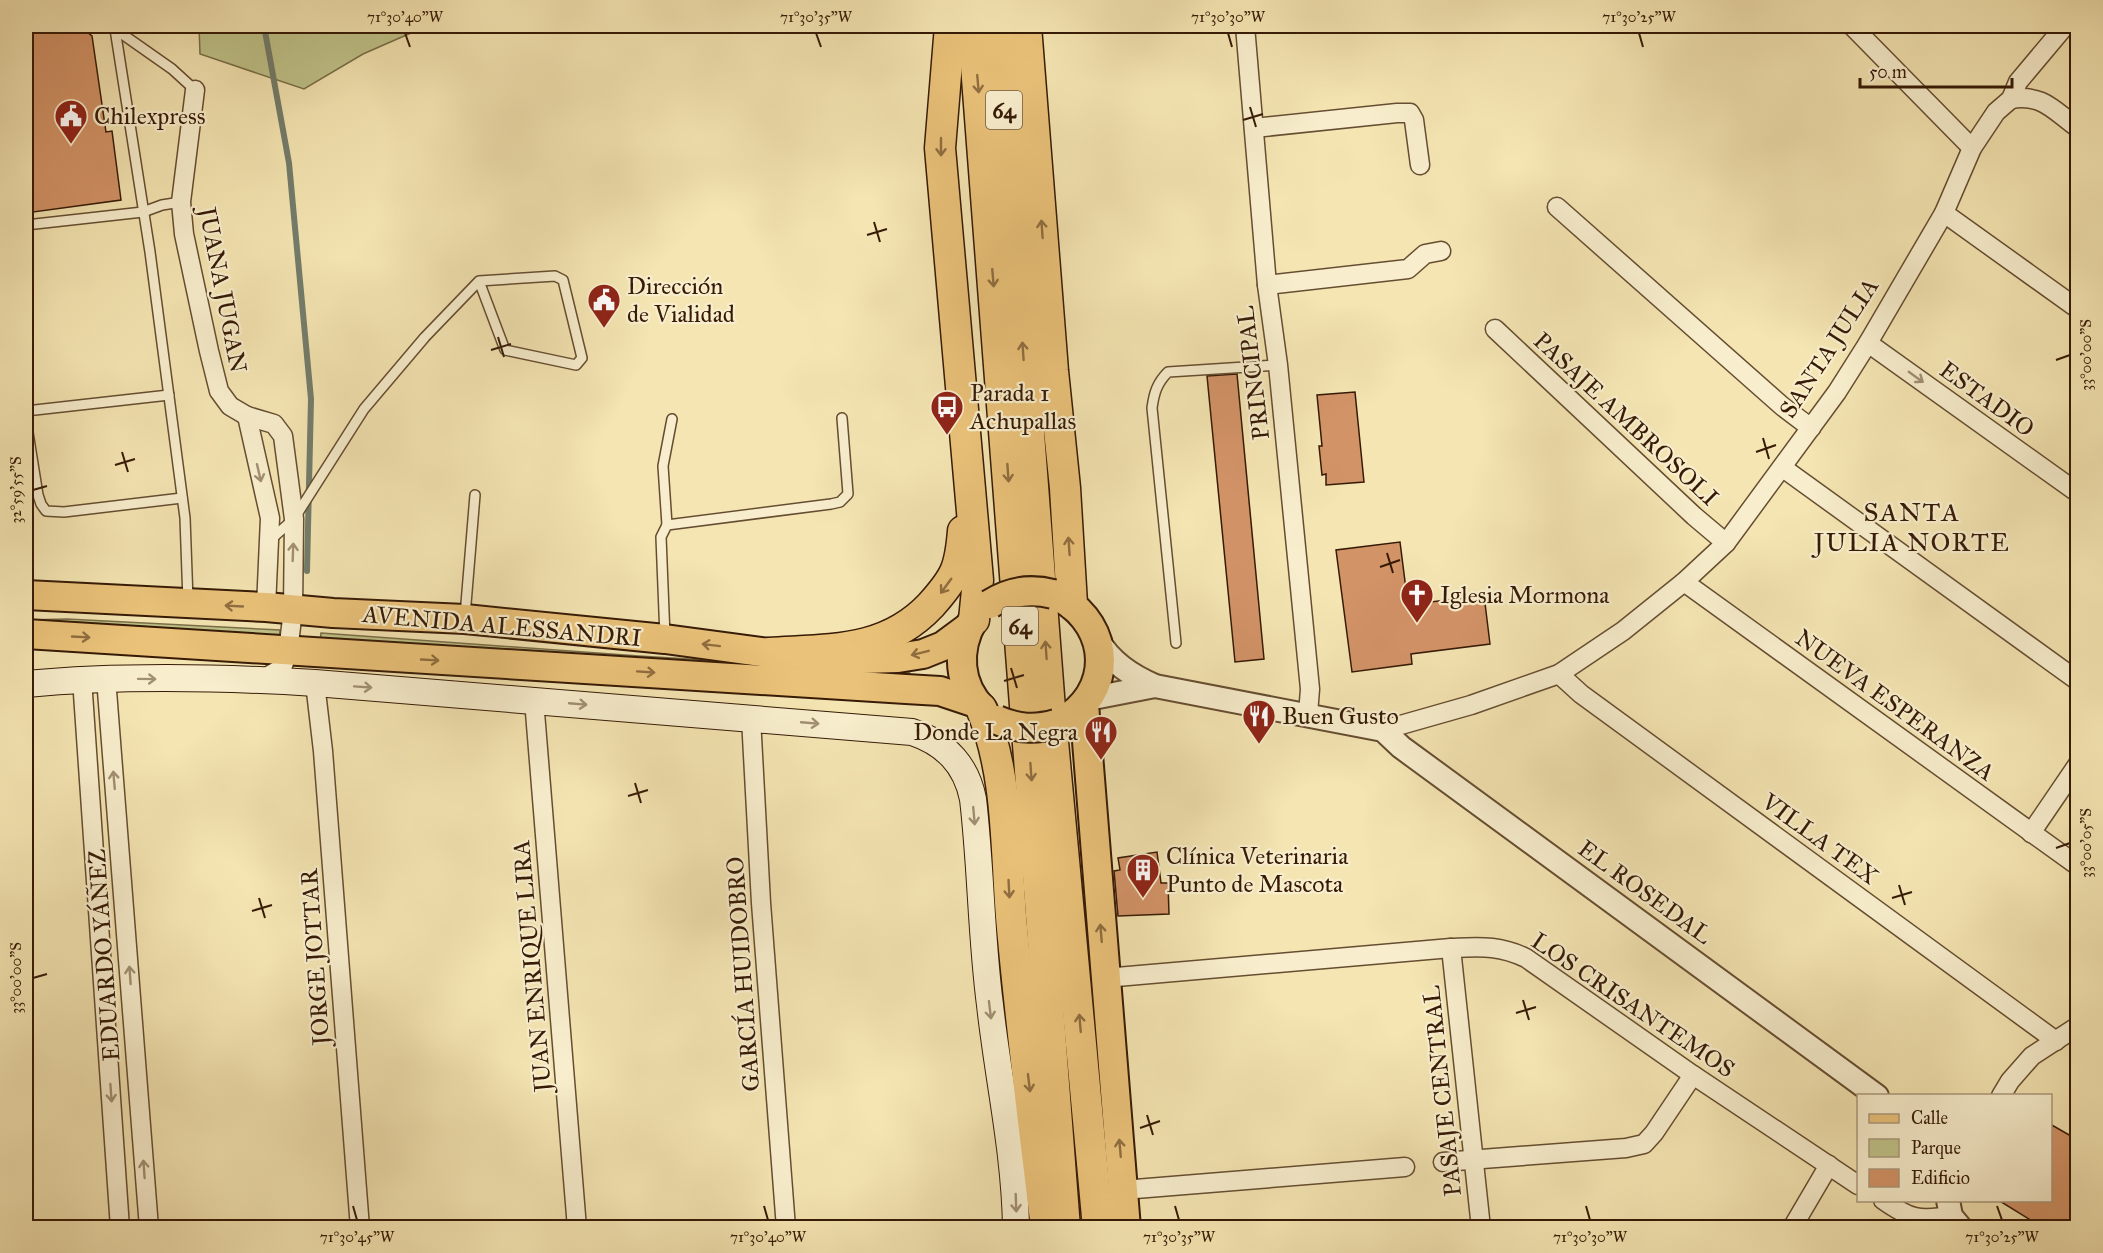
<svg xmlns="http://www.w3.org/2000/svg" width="2103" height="1253" viewBox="0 0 2103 1253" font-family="'IM FELL Great Primer',serif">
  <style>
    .green { fill: #bfc389; stroke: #7a6e48; stroke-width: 1.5 }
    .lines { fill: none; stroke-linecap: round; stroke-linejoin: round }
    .stream { stroke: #737d6c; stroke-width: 6 }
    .building { fill: #d29367; stroke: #361a06; stroke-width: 1.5 }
    .service-casing { stroke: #664d31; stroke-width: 12 }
    .minor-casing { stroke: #664d31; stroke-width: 21 }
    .tertiary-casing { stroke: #664d31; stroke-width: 26 }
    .secondary-casing { stroke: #361a06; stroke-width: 28 }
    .primary-casing { stroke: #361a06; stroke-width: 32 }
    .trunk-casing { stroke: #361a06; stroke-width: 33 }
    .service { stroke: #f8eecd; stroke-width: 9 }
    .minor { stroke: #f8eecd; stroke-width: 18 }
    .tertiary { stroke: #f8eecd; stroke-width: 22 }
    .secondary { stroke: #f8eecd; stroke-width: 26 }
    .primary { stroke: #eac279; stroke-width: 28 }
    .trunk { stroke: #eac279; stroke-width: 30 }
    .primary-bridge-casing { stroke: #361a06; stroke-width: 32; stroke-linecap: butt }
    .primary-bridge { stroke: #eac279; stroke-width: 28 }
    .oneway { stroke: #906e40 }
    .oneway2 { stroke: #a18f73 }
    .ticks { fill: none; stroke: #361a06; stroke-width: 2 }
    .labels { text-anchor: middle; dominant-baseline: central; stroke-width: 4.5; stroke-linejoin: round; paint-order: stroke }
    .shield { fill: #f8eecd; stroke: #705a42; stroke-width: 1.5 }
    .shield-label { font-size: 22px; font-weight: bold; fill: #361a06 }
    .poi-label { font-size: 24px; fill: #361a06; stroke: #f8eecd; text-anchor: start }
    .street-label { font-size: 24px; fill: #361a06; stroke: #f8eecd }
    .neighbourhood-label { font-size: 26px; letter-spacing: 1.5px; fill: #361a06; stroke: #f8eecd }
    .neatline { fill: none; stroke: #361a06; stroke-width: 2 }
    .ticks-label { font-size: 15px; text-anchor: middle; fill: #361a06 }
  </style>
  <rect width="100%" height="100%" fill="#f4e5b2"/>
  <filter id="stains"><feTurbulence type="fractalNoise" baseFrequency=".00333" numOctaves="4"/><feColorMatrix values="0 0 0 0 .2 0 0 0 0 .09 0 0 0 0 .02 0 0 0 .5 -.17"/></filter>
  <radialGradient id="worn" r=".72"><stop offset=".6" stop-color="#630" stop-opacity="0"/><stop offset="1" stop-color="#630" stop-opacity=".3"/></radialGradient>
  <g class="green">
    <polygon points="199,26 427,26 363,54 304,89 200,54"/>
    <polygon points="67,619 280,630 279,640 26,627 26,620"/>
    <polygon points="321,633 639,656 909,672 911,677 320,642"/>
  </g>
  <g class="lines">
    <polyline class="stream" points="264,26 289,163 311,399 307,571"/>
  </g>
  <g class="building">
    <polygon points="26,26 79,26 92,36 106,132 112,131 121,200 26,213"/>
    <polygon points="1237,374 1264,659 1235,662 1207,376"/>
    <polygon points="1355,392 1364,482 1326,485 1326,474 1322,475 1319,446 1322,446 1317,395"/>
    <polygon points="1400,542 1408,605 1484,595 1490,644 1411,654 1412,664 1352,672 1336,550"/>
    <polygon points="1157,852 1161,883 1168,883 1169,914 1118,916 1114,871 1120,870 1118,858"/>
    <polygon points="2050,1124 2078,1140 2078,1207 2065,1227 2042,1227 1998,1200 2050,1200"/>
  </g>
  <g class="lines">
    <g class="service-casing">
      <g id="service">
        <polyline points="111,26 115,29 150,252 185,518 188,601"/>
        <polyline points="115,29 172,69 195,90"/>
        <polyline points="26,225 143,212 162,205 181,202"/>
        <polyline points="26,411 169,395"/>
        <polyline points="26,420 38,495 41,504 46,511 64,512 182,498"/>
        <polyline points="667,525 663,466 672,419"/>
        <polyline points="270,540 294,519 364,409 425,337 479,281 555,276 563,280 582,358 576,365 505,350 479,281"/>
        <polyline points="465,616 475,495"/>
        <polyline points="665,637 661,537 667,525 831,504 840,502 848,494 842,418"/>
        <path d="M 1176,643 L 1152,408 C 1154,393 1157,383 1168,372 L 1278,365"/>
      </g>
    </g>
    <g class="minor-casing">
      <g id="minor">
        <polyline points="1245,26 1267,285 1278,365 1310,689 1308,714"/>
        <polyline points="1852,26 1972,148"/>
        <polyline points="195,90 181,202 184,234 209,351 219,391 230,406 247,416 274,424 283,436 294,519 293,610 288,652 282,668 261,680"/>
        <path d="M 2011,99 C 2043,94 2053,110 2078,128"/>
        <polyline points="1254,128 1397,113 1410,113 1414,120 1420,165"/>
        <polyline points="1557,207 1782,406 1811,428"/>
        <polyline points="1944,213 2078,309"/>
        <polyline points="1267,285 1408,269 1425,254 1441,251"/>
        <polyline points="1495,329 1694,516 1726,543"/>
        <polyline points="1868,343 2078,493"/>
        <polyline points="247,416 270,518 266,607"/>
        <polyline points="1783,468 2078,681"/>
        <polyline points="1684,582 2078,866"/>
        <polyline points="1559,674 1581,694 2056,1041"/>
        <polyline points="106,678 149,1228"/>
        <polyline points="82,679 120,1228"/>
        <polyline points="315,683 323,751 360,1228"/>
        <polyline points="534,700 577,1228"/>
        <polyline points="751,718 761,903 786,1228"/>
        <polyline points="1383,730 1471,705 1559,674 1623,631 1684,582 1726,543 1837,392 1868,343 1944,213 1972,148 1996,112 2011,99 2018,82 2065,26"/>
        <polyline points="2031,833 2078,764"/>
        <polyline points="1451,948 1481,1228"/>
        <path d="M 1105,978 L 1451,948 C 1480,947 1499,945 1526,958 L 1693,1075 L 1858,1185"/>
        <polyline points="2001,1096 2010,1081 2032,1056 2078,1026"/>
        <polyline points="1443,1162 1626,1148 1644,1144 1654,1133 1693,1075"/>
        <polyline points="1123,1190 1405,1167"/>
        <path d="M 1883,1200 C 1910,1219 1918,1221 1951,1216"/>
        <polyline points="1792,1228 1829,1165"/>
      </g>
    </g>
    <g class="tertiary-casing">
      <g id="tertiary">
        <path d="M 1097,639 C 1111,662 1130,675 1155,686 L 1383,730 L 1401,747 L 1877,1096"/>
        <polyline points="1088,699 1155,686"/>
        <polyline points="1948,1200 1951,1216 1961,1228"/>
      </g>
    </g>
    <g class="secondary-casing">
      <path id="secondary" d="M 26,684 C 121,675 219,677 315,683 L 912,732 C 945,743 966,764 973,799 C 981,867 981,936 990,1005 C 998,1079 1015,1152 1016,1228"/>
    </g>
    <g class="primary-casing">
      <g id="primary">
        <path d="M 1053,594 C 1106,617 1118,682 1069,717"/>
        <polyline points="26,595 266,607 333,613 465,619 665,639 769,653 861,659 898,658 923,654 943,646 970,626"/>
        <path d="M 973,620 C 956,650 958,685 983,710"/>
        <polyline points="26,634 906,689 940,691 976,703"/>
        <polyline points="1084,704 1126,1228"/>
      </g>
    </g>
    <g class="trunk-casing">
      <g id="trunk">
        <polyline points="950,26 940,148 978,580 974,620"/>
        <polyline points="973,26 1065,1228"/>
        <polyline points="998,26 1050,709 1098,1228"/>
        <polyline points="1026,26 1053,371 1065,488 1072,604"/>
        <path d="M 769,653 C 830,649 886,653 931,605 C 956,577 960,568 963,531"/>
        <path d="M 981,708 C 1010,778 1005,854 1012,928 C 1021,1028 1034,1128 1046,1228"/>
      </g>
    </g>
    <use href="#service" class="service"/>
    <use href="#minor" class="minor"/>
    <use href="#tertiary" class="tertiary"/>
    <use href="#secondary" class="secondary"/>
    <use href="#primary" class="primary"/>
    <use href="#trunk" class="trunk"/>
    <g class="primary-bridge-casing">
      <g id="primary-bridge">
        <path d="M 990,604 C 1010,591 1030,588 1053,594"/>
        <path d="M 997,720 C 1018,729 1035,730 1056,724"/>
      </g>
    </g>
    <use href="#primary-bridge" class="primary-bridge"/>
  </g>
  <defs><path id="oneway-shaft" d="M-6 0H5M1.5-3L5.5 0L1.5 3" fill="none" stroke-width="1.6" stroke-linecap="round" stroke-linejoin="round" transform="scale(1.5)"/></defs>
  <g class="oneway">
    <use href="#oneway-shaft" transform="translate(978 84) rotate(85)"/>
    <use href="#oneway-shaft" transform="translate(941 147) rotate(90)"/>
    <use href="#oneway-shaft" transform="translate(1042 229) rotate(-94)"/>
    <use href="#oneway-shaft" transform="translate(993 278) rotate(85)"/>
    <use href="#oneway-shaft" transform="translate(1023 351) rotate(-94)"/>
    <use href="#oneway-shaft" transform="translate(1008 473) rotate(86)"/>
    <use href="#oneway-shaft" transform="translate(1069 546) rotate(-94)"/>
    <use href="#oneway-shaft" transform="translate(946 586) rotate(126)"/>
    <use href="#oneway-shaft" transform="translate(234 606) rotate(-177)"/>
    <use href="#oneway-shaft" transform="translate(81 637) rotate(3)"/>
    <use href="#oneway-shaft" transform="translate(711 645) rotate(-173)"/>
    <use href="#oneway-shaft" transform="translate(1046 650) rotate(-94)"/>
    <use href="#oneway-shaft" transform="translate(920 653) rotate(166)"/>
    <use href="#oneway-shaft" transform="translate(430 660) rotate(3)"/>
    <use href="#oneway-shaft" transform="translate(646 672) rotate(4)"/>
    <use href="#oneway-shaft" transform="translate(1031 772) rotate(86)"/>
    <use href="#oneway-shaft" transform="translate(1009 889) rotate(87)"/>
    <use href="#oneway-shaft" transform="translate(1101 933) rotate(-95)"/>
    <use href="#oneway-shaft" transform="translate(1080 1023) rotate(-95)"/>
    <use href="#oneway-shaft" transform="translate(1029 1083) rotate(83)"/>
    <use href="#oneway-shaft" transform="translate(1120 1148) rotate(-95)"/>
  </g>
  <g class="oneway2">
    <use href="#oneway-shaft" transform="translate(1916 377) rotate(36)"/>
    <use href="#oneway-shaft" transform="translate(259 473) rotate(77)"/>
    <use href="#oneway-shaft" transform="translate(293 552) rotate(-88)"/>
    <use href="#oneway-shaft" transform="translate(147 679) rotate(1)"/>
    <use href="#oneway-shaft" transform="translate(363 687) rotate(4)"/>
    <use href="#oneway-shaft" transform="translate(578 704) rotate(5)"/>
    <use href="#oneway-shaft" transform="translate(810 723) rotate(5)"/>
    <use href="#oneway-shaft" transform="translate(114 780) rotate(-95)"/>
    <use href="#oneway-shaft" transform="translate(974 816) rotate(85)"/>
    <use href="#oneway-shaft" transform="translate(130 975) rotate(-94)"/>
    <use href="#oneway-shaft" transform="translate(990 1010) rotate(83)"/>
    <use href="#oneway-shaft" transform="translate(111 1093) rotate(86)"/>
    <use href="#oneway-shaft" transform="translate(144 1169) rotate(-94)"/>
    <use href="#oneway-shaft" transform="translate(1016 1203) rotate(88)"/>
  </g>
  <path class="ticks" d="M 405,33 L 410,47M 816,33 L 821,47M 1228,33 L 1232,47M 1639,33 L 1643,47M 1250,107 L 1256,127M 1243,120 L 1263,114M 874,222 L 880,242M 867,235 L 887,229M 498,337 L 504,357M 491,350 L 511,344M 2056,360 L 2070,355M 1763,438 L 1769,459M 122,452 L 128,472M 1756,452 L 1776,445M 115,465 L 135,459M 33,490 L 47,486M 1387,553 L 1393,573M 1380,567 L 1400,560M 1011,668 L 1017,688M 1004,681 L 1024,675M 635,783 L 641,803M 628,796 L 648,790M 2056,848 L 2070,843M 1899,885 L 1905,905M 259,898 L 265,918M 1892,898 L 1912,892M 252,911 L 272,905M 33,978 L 47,974M 1523,1000 L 1529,1020M 1516,1013 L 1536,1007M 1147,1115 L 1153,1135M 1140,1128 L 1160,1121M 353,1206 L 357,1220M 764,1206 L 768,1220M 1175,1206 L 1179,1220M 1586,1206 L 1590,1220M 1997,1206 L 2002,1220"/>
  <defs>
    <g id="civic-pin" transform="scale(1.725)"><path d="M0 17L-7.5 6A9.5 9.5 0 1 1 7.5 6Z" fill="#8f2418" stroke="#f8eecd"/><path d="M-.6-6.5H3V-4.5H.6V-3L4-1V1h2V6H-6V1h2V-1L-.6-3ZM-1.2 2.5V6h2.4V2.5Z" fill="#fff"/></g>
    <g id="bus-pin" transform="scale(1.725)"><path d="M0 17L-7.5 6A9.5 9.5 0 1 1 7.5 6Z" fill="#8f2418" stroke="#f8eecd"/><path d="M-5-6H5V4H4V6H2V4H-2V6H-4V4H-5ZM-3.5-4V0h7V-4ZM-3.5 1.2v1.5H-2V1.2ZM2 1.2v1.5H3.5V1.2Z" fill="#fff"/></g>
    <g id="church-pin" transform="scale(1.725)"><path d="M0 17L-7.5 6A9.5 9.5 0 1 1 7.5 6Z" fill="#8f2418" stroke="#f8eecd"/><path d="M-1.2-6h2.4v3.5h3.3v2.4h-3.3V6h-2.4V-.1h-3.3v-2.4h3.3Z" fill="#fff"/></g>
    <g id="restaurant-pin" transform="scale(1.725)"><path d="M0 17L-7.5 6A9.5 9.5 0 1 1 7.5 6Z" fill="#8f2418" stroke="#f8eecd"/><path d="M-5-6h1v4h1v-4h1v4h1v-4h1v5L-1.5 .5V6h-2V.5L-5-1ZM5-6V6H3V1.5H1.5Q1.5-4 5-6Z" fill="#fff"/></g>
    <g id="building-pin" transform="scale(1.725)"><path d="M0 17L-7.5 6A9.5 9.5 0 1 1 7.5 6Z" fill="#8f2418" stroke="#f8eecd"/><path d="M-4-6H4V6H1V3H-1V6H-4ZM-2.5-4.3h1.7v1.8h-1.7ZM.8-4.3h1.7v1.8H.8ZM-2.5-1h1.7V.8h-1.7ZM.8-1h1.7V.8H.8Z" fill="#fff"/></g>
  </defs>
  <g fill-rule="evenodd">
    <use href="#civic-pin" x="71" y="116"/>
    <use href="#civic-pin" x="604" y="300"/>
    <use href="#bus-pin" x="947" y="407"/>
    <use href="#church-pin" x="1417" y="595"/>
    <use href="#restaurant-pin" x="1259" y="716"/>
    <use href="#restaurant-pin" x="1101" y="732"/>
    <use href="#building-pin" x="1143" y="870"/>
  </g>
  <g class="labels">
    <g class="shield">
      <rect x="986" y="91" width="36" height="38" rx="4.5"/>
      <rect x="1002" y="607" width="36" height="38" rx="4.5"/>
    </g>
    <g class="shield-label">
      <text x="1004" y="110">64</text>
      <text x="1020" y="626">64</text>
    </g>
    <g class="poi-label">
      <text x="94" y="116">Chilexpress</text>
      <text x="627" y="286">Dirección<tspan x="627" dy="28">de Vialidad</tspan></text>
      <text x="970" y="393">Parada 1<tspan x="970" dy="28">Achupallas</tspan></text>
      <text x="1440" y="595">Iglesia Mormona</text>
      <text x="1282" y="716">Buen Gusto</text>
      <text x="1078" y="732" text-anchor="end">Donde La Negra</text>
      <text x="1166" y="856">Clínica Veterinaria<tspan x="1166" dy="28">Punto de Mascota</tspan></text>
    </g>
    <g class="street-label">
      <text transform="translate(223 290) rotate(79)">JUANA JUGAN</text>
      <text transform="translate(1829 348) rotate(-57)">SANTA JULIA</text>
      <text transform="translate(1253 373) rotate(-97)">PRINCIPAL</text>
      <text transform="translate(1987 399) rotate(36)">ESTADIO</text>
      <text transform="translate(1626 419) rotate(43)">PASAJE AMBROSOLI</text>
      <text transform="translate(502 626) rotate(5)">AVENIDA ALESSANDRI</text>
      <text transform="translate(1895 705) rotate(36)">NUEVA ESPERANZA</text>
      <text transform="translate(1820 839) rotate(36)">VILLA TEX</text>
      <text transform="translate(1645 892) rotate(36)">EL ROSEDAL</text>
      <text transform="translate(104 955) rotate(-94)">EDUARDO YÁÑEZ</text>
      <text transform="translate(315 957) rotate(-94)">JORGE JOTTAR</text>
      <text transform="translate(532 966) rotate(-95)">JUAN ENRIQUE LIRA</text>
      <text transform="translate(743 974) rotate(-94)">GARCÍA HUIDOBRO</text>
      <text transform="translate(1633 1005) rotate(34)">LOS CRISANTEMOS</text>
      <text transform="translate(1442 1091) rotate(-96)">PASAJE CENTRAL</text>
    </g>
    <g class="neighbourhood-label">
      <text x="1912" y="512">SANTA<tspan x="1912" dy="30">JULIA NORTE</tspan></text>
    </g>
  </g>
  <rect width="2103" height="1253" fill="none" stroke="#f4e5b2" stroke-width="66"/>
  <rect x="1857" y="1094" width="195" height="108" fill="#f8eecd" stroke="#aa997d" stroke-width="1.5"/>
  <rect x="1869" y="1114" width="30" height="9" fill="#eac279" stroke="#aa997d" stroke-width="1.5"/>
  <text x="1911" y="1124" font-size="18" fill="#361a06">Calle</text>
  <rect x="1869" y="1139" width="30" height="18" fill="#bfc389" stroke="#aa997d" stroke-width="1.5"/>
  <text x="1911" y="1154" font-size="18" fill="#361a06">Parque</text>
  <rect x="1869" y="1169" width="30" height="18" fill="#d29367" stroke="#aa997d" stroke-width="1.5"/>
  <text x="1911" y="1184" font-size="18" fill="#361a06">Edificio</text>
  <path d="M1860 78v9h152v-9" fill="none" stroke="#361a06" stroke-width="3"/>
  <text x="1869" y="78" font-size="18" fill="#361a06" stroke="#f8eecd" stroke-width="4.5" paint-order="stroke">50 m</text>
  <rect x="33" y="33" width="2037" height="1187" class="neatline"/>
  <g class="ticks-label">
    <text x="405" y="22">71°30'40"W</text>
    <text x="816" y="22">71°30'35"W</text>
    <text x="1228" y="22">71°30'30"W</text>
    <text x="1639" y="22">71°30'25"W</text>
    <text transform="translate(2086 355) rotate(-90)" y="5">33°00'00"S</text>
    <text transform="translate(16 490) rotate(-90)" y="5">32°59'55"S</text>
    <text transform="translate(2086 843) rotate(-90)" y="5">33°00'05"S</text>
    <text transform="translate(16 978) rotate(-90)" y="5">33°00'00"S</text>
    <text x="357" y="1242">71°30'45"W</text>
    <text x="768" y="1242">71°30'40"W</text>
    <text x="1179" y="1242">71°30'35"W</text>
    <text x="1590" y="1242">71°30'30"W</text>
    <text x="2002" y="1242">71°30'25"W</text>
  </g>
  <rect width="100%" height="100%" filter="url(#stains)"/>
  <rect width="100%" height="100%" fill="url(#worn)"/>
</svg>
